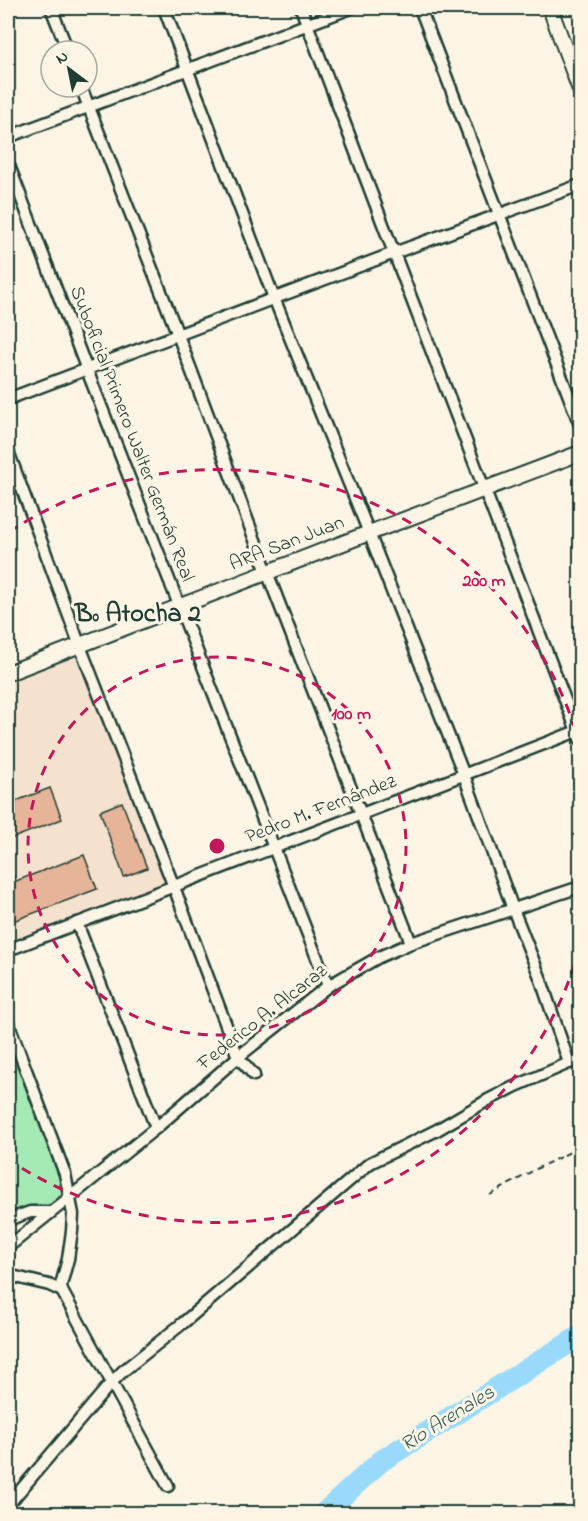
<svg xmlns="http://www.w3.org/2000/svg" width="588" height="1521" viewBox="0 0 588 1521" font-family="'Indie Flower',sans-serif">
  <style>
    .built { fill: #f5e2ce }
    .green { fill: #a5e9b4; stroke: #629374; stroke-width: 1.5 }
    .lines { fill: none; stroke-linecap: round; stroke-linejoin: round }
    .river { stroke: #99dafb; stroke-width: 22 }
    .building { fill: #e6b498; stroke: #1f3d34; stroke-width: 1.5 }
    .minor-casing { stroke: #1f3d34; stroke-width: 15 }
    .tertiary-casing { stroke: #1f3d34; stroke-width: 18 }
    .path { stroke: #1f3d34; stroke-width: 2; stroke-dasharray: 6 4.5; stroke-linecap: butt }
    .minor { stroke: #fcf5e5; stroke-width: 10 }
    .tertiary { stroke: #fcf5e5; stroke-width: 14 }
    .ring { fill: none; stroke: #c2185b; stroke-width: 3; stroke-dasharray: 10 8 }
    .labels { text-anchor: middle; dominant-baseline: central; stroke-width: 6; stroke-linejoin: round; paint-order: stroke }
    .street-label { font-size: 20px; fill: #1f3d34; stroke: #fcf5e5 }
    .water-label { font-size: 21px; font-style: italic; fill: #375c5c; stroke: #fcf5e5 }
    .district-label { font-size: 26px; font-weight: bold; fill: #1f3d34; stroke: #fcf5e5 }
    .centre { fill: #c2185b; stroke: #fcf5e5; stroke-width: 3 }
    .ring-label { font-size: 18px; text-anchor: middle; font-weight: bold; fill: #c2185b; stroke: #fcf5e5; stroke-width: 6; stroke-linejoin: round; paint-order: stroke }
  </style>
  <rect width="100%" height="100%" fill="#fcf5e5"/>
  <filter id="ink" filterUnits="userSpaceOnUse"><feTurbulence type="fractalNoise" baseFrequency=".0167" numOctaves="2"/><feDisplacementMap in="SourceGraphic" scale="12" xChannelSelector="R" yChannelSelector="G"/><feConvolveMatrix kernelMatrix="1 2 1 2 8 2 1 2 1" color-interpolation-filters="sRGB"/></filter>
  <g filter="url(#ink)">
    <polygon class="built" points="78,649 173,887 8,949 8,675"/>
    <polygon class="green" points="8,1022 69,1197 51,1211 8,1220"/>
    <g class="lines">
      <polyline class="river" points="323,1514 381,1461 580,1336"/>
    </g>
    <g class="building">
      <polygon points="50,788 62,819 8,840 8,804"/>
      <polygon points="122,802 147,868 124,877 100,811"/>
      <polygon points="84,855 97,889 8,923 8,862 16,881"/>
    </g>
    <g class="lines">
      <g class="minor-casing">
        <g id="minor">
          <polyline points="51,8 68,51"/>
          <polyline points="164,8 274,298 369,533 464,775 513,909 540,977 569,1063"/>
          <polyline points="301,8 394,253 580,739"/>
          <polyline points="420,8 580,425"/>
          <polyline points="81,87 178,335 267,572 411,943"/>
          <polyline points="8,137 351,8"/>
          <polyline points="8,163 87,370 328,986"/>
          <polyline points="8,399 394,253 580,185"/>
          <polyline points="8,451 80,646 174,887 238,1057 254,1075"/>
          <polyline points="77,923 156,1128"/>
          <polyline points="8,950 580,730"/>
          <polyline points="8,1022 65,1174 73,1214 72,1231 68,1259 61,1285 62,1291 168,1486"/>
          <polyline points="8,1220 30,1212 51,1212"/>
          <polyline points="8,1247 156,1128 238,1057 328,986 379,957 411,943 580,887"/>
          <polyline points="8,1275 49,1285 62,1291"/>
          <polyline points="8,1505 111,1383 123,1371 183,1323 370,1163 437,1130 488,1100 514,1087 569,1063 580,1060"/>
        </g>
      </g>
      <g class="tertiary-casing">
        <g id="tertiary">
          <polyline points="550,8 580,90"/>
          <polyline points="8,673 369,533 580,453"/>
        </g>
      </g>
      <polyline class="path" points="490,1195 538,1168 580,1147"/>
      <use href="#minor" class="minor"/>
      <use href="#tertiary" class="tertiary"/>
    </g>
  </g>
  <g class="ring">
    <circle cx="217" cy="846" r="189"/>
    <path d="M580 947A377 377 0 0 1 9 1160M9 532A377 377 0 0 1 580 745"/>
  </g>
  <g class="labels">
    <g class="street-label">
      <text transform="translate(131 434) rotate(69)">Suboficial Primero Walter Germán Real</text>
      <text transform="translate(287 544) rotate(-21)">ARA San Juan</text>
      <text transform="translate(321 810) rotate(-21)">Pedro M. Fernández</text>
      <text transform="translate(263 1018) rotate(-38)">Federico A. Alcaraz</text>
    </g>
    <g class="water-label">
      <text transform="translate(448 1419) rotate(-32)">Río Arenales</text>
    </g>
    <g class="district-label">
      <text x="138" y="615">Bº Atocha 2</text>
    </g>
  </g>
  <circle cx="217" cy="846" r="9" class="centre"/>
  <g class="ring-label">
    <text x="484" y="586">200 m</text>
    <text x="351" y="719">100 m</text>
  </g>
  <rect width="588" height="1521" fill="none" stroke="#fcf5e5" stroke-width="30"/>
  <rect x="15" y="15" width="558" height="1491" fill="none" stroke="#1f3d34" stroke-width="2" filter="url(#ink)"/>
  <g transform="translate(69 69) rotate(328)"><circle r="28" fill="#fcf5e5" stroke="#a4ab9e" stroke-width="1.5"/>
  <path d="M0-4.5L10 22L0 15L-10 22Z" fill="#1f3d34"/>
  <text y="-9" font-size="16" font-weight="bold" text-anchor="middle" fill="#1f3d34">N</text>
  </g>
</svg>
